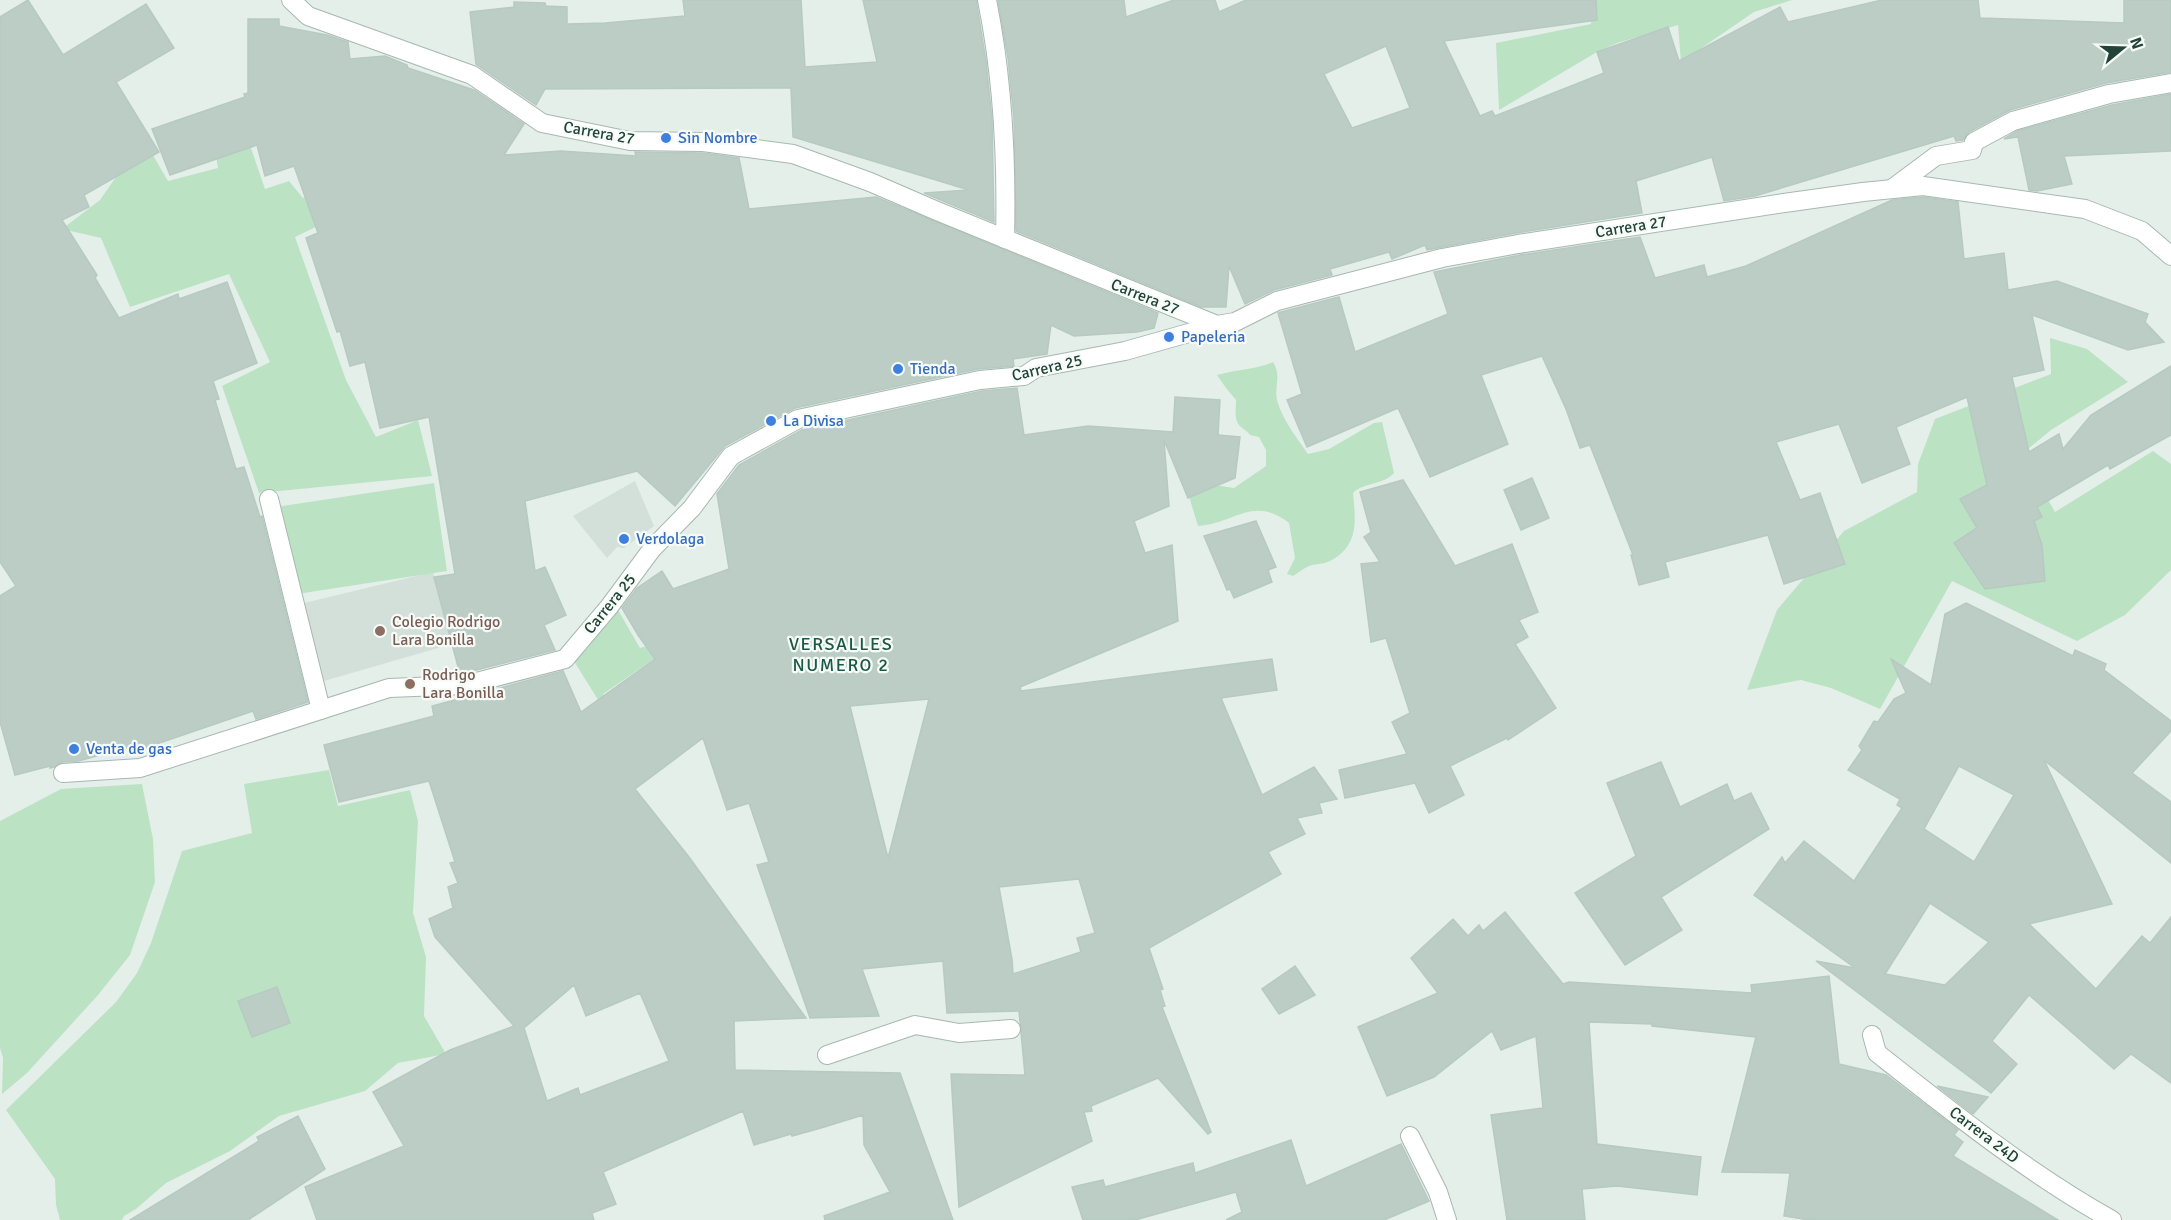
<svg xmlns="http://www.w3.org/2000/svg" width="2171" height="1220" viewBox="0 0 2171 1220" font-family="Signika,sans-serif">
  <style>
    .built { fill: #d3dfd9 }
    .green { fill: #bce2c4 }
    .building { fill: #bccdc6; stroke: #b6cac1; stroke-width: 1.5; fill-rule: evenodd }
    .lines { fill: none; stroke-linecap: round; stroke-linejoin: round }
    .minor-casing { stroke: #a7b8b1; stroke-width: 20 }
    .minor { stroke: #fff; stroke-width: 18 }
    .shop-dot { fill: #3f7fe0; stroke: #f6fbf8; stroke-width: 2 }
    .education-dot { fill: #8d6e63; stroke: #f6fbf8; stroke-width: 2 }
    .labels { text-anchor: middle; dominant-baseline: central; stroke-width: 4.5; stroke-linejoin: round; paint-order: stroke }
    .street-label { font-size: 16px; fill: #224339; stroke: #f6fbf8 }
    .shop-label { font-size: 16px; fill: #366cbe; stroke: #f6fbf8; text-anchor: start }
    .education-label { font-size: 16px; fill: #785e54; stroke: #f6fbf8; text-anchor: start }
    .neighbourhood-label { font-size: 18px; letter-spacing: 1.5px; fill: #1b5846; stroke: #f6fbf8 }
  </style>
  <rect width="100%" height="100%" fill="#e5efea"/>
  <g class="built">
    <polygon points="635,481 654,526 624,548 617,547 607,558 573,516"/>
    <polygon points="433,572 452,644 324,681 304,603"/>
  </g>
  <g class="green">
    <polygon points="1588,0 1792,0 1754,12 1681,62 1678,25 1617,43 1597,52 1499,110 1496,43 1591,24"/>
    <polygon points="240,116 265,189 289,181 303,198 349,178 353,209 295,237 346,380 376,437 418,420 432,476 259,493 222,386 270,362 229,274 130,307 101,238 62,229 100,200 143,138 168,181 218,168 209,117"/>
    <polygon points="2050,338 2087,349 2128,382 2051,430 2022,454 2055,512 2153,451 2171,464 2171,570 2125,615 2077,641 1952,581 1880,709 1831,688 1801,680 1747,690 1777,610 1844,531 1917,492 1918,464 1935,419 2051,374"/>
    <path d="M 1273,362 C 1282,377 1274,385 1277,400 C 1282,419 1297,438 1308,454 L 1329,449 L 1374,423 L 1382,422 L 1394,473 C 1384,485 1364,482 1353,493 C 1356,522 1359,547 1328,562 C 1322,564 1315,564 1309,566 C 1304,568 1298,573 1293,576 L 1287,574 L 1295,558 L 1289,523 C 1253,495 1236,523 1198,526 L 1184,480 L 1234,488 L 1266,466 L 1266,450 L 1259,437 L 1250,435 C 1247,430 1242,429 1239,425 C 1234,419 1236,407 1236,400 L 1226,388 L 1217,375 C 1236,369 1255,370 1273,362 Z"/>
    <polygon points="434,483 447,571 297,594 276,507"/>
    <polygon points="618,610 640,648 693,632 603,694 609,704 605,711 572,658"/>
    <polygon points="329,770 338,806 410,790 418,821 413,913 426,957 424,1016 446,1054 398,1063 365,1091 279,1116 230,1151 166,1183 136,1209 124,1216 122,1220 60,1220 56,1205 55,1179 6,1110 116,1002 137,973 151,943 182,851 252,833 244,784"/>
    <polygon points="142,784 153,839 155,882 130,955 98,995 27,1073 2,1094 3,1058 0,1048 0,821 61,789"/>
  </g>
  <g class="building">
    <polygon points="28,0 63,55 146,4 174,48 116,82 159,152 84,195 89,207 62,220 97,275 95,278 119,318 178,294 179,299 227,282 257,363 213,381 219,399 215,400 236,469 244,467 260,517 262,516 308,702 256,719 253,711 139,750 138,745 78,761 62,762 54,767 50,768 50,766 15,775 0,722 0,596 16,586 0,562 0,17"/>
    <polygon points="683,0 801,0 805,67 877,62 863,0 976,0 986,61 992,120 994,222 924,193 969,190 793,137 791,88 545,89 536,105 476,64 470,12 514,7 514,2 545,3 546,6 567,7 567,24 605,23 685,16"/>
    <path d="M 998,0 L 1124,0 L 1126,17 L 1174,0 L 1215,0 L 1219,12 L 1246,0 L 1596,0 L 1597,20 L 1444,41 L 1480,116 L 1492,111 L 1495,116 L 1604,73 L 1597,52 L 1668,27 L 1679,61 L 1780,7 L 1788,22 L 1882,0 L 1978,0 L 1980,18 L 2124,23 L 2124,0 L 2171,0 L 2171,72 L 2106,83 L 2010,110 L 1969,132 L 1963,140 L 1956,141 L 1954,136 L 1755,196 L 1724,201 L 1712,157 L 1636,181 L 1642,213 L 1516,233 L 1427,250 L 1425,245 L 1392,259 L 1389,252 L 1330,269 L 1332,275 L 1274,290 L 1245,304 L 1229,266 L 1226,307 L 1201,307 L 1016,231 L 1014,118 L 1008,58 ZM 1386,46 L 1410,108 L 1352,128 L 1324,74 Z"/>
    <polygon points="248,19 279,19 279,26 327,35 348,42 350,59 385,56 407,65 408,68 474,90 524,124 504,155 561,151 636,156 635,152 702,153 739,158 749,209 876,197 1158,313 1154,328 1137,332 1074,336 1051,325 1047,354 1013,359 1014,366 978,369 795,408 725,446 675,506 637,471 525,501 535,571 545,567 566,615 544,625 555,650 460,674 434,577 455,574 429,417 380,428 365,362 350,366 340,331 337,332 306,238 318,233 294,166 265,176 257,145 170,175 152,129 245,97 244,94 248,93"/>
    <polygon points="2171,94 2171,151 2064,156 2072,184 2037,191 2029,190 2018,137 2004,139 2017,131 2112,105"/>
    <polygon points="1923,197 1958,202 1964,259 2004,253 2008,290 2057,281 2148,314 2145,322 2164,342 2128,350 2032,315 2044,370 2012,377 2029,452 2059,434 2063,449 2091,415 2171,366 2171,435 2110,469 2108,465 2037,507 2042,517 2034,521 2042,545 2045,581 1985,589 1954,543 1977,528 1960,499 1987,485 1967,397 1896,427 1910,464 1862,483 1839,424 1776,442 1800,500 1820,493 1845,564 1784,584 1768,535 1665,562 1669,577 1639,585 1631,555 1633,555 1590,445 1580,448 1566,409 1542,356 1481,375 1508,444 1430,477 1398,408 1307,447 1287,400 1302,394 1278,313 1281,312 1339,297 1355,352 1448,314 1434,272 1520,255 1640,237 1655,278 1704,265 1707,277 1746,266 1892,200"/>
    <path d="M 1017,388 L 1024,435 L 1088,426 L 1173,432 L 1175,397 L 1220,400 L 1218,435 L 1240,437 L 1235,478 L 1188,498 L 1164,440 L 1169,506 L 1134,521 L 1145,553 L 1172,545 L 1178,621 L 1020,687 L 1021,691 L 1272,659 L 1277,690 L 1221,698 L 1262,795 L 1314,767 L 1337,799 L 1319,803 L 1322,813 L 1297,818 L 1305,834 L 1268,852 L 1281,874 L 1149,948 L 1163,989 L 1160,990 L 1165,1006 L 1162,1007 L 1211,1132 L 1208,1134 L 1158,1078 L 1091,1106 L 1092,1111 L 1084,1112 L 1092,1141 L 959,1207 L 951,1074 L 1025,1075 L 1019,1011 L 947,1013 L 943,961 L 862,969 L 879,1016 L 810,1018 L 757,865 L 769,862 L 749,803 L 727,810 L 703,738 L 635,789 L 689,857 L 806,1018 L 734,1021 L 735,1070 L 900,1073 L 953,1220 L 825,1220 L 824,1216 L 890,1192 L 864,1145 L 863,1115 L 821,1128 L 792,1136 L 791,1134 L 754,1145 L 743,1111 L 603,1172 L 616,1204 L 592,1213 L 594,1220 L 317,1220 L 305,1187 L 404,1146 L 373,1092 L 450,1050 L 514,1026 L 435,937 L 429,919 L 453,908 L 448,887 L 458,883 L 450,863 L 455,862 L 429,781 L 339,802 L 324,745 L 434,716 L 432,706 L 563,671 L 581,712 L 655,659 L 638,635 L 622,608 L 637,588 L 662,571 L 673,589 L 729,569 L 717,494 L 739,465 L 802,430 L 982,391 ZM 929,699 L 888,858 L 850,706 ZM 1079,879 L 1095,933 L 1077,938 L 1081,952 L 1013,974 L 1012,959 L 999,887 ZM 574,985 L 586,1016 L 640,993 L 669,1061 L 580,1095 L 578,1088 L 547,1101 L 524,1028 Z"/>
    <polygon points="1532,478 1549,518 1521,530 1504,490"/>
    <polygon points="1403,480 1455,566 1512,544 1538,612 1519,620 1528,637 1515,644 1556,708 1508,740 1507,738 1450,766 1464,795 1429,813 1415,783 1345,798 1339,770 1407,754 1392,722 1410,713 1386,638 1371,642 1361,564 1380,562 1364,537 1371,532 1360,492"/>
    <polygon points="1256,521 1276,567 1268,570 1272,582 1234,598 1230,589 1227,590 1204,536"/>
    <path d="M 1966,603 L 2073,656 L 2075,650 L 2106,664 L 2104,670 L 2171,721 L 2171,731 L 2132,773 L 2171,802 L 2171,863 L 2044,760 L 2112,904 L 2029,924 L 2096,989 L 2142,936 L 2150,943 L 2171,917 L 2171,1083 L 2131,1054 L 2114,1069 L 2029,995 L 1992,1041 L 2017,1064 L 1991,1093 L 1816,961 L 1855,968 L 1754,895 L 1782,857 L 1785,863 L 1804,841 L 1854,881 L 1902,808 L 1897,805 L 1900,799 L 1848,770 L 1862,750 L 1859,746 L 1874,721 L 1878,722 L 1894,699 L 1906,693 L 1891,659 L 1931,685 L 1945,614 ZM 1959,766 L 2014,795 L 1974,862 L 1924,829 ZM 1930,903 L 1989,942 L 1945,985 L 1885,974 Z"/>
    <polygon points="1661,762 1680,807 1727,784 1734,801 1751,793 1769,829 1661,897 1682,930 1625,965 1575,893 1636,856 1607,783"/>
    <polygon points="1505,912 1563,984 1569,982 1752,993 1751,985 1829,976 1839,1064 1886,1075 1958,1130 1954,1135 1963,1142 1953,1156 2058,1220 1809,1220 1784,1216 1790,1173 1722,1172 1756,1037 1652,1026 1652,1024 1589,1022 1597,1144 1701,1157 1697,1195 1617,1186 1582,1189 1585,1220 1507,1220 1491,1115 1543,1108 1536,1036 1501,1050 1492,1031 1434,1077 1387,1096 1358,1027 1438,993 1411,958 1453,919 1468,936 1479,925 1483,931"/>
    <polygon points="1295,966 1315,995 1279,1014 1262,989"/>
    <polygon points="277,987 290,1023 252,1037 238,1001"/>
    <polygon points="1937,1086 1988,1097 1973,1114"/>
    <polygon points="298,1116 325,1169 248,1220 130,1220 259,1141 257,1137"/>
    <polygon points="1291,1140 1306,1186 1401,1144 1429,1201 1384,1220 1226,1220 1242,1212 1236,1192 1135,1220 1083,1220 1072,1187 1103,1180 1105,1187 1193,1163 1195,1173"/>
  </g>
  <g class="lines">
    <g class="minor-casing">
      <g id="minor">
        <polyline points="291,0 308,16 472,75 542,123 630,141 703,142 793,154 870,182 937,211 1217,325 1235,322 1277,301 1442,258 1518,244 1784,203 1863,192 1923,186 2085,209 2142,231 2171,256"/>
        <path d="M 987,0 C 1003,79 1007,158 1005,239"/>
        <polyline points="1893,188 1936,156 1972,150 1974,142 2013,121 2109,94 2171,83"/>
        <polyline points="269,499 321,710"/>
        <polyline points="63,773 140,768 389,688 465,685 565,659 609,607 652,549 692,508 731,456 798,419 980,380 1024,376 1036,368 1125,351 1217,325"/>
        <path d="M 1872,1035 L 1877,1053 C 1953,1113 2028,1173 2112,1220"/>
        <polyline points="827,1055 915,1025 959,1033 1011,1029"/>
        <polyline points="1410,1136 1438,1192 1447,1220"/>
      </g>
    </g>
    <use href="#minor" class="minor"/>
  </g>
  <g class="shop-dot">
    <circle cx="666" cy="138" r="6"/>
    <circle cx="1169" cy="337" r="6"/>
    <circle cx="898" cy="369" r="6"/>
    <circle cx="771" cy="421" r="6"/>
    <circle cx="624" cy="539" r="6"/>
    <circle cx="74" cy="749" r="6"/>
  </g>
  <g class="education-dot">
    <circle cx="380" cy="631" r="6"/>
    <circle cx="410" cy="684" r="6"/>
  </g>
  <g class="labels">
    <g class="street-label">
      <text transform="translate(599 133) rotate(10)">Carrera 27</text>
      <text transform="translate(1631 227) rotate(-9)">Carrera 27</text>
      <text transform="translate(1145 297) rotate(22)">Carrera 27</text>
      <text transform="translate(1047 368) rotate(-13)">Carrera 25</text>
      <text transform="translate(610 604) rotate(-51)">Carrera 25</text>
      <text transform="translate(1984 1135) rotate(37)">Carrera 24D</text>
    </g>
    <g class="shop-label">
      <text x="678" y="138">Sin Nombre</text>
      <text x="1181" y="337">Papeleria</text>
      <text x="910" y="369">Tienda</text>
      <text x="783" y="421">La Divisa</text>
      <text x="636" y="539">Verdolaga</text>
      <text x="86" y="749">Venta de gas</text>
    </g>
    <g class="education-label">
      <text x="392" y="622">Colegio Rodrigo<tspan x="392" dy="18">Lara Bonilla</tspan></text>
      <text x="422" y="675">Rodrigo<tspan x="422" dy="18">Lara Bonilla</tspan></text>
    </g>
    <g class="neighbourhood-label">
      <text x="841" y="644">VERSALLES<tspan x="841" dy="21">NUMERO 2</tspan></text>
    </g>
  </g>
  <g transform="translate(2123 48) rotate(71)" stroke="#f6fbf8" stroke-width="4.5" paint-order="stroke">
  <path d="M0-4.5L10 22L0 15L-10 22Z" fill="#224339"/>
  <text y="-9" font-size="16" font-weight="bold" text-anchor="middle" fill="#224339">N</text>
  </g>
</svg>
